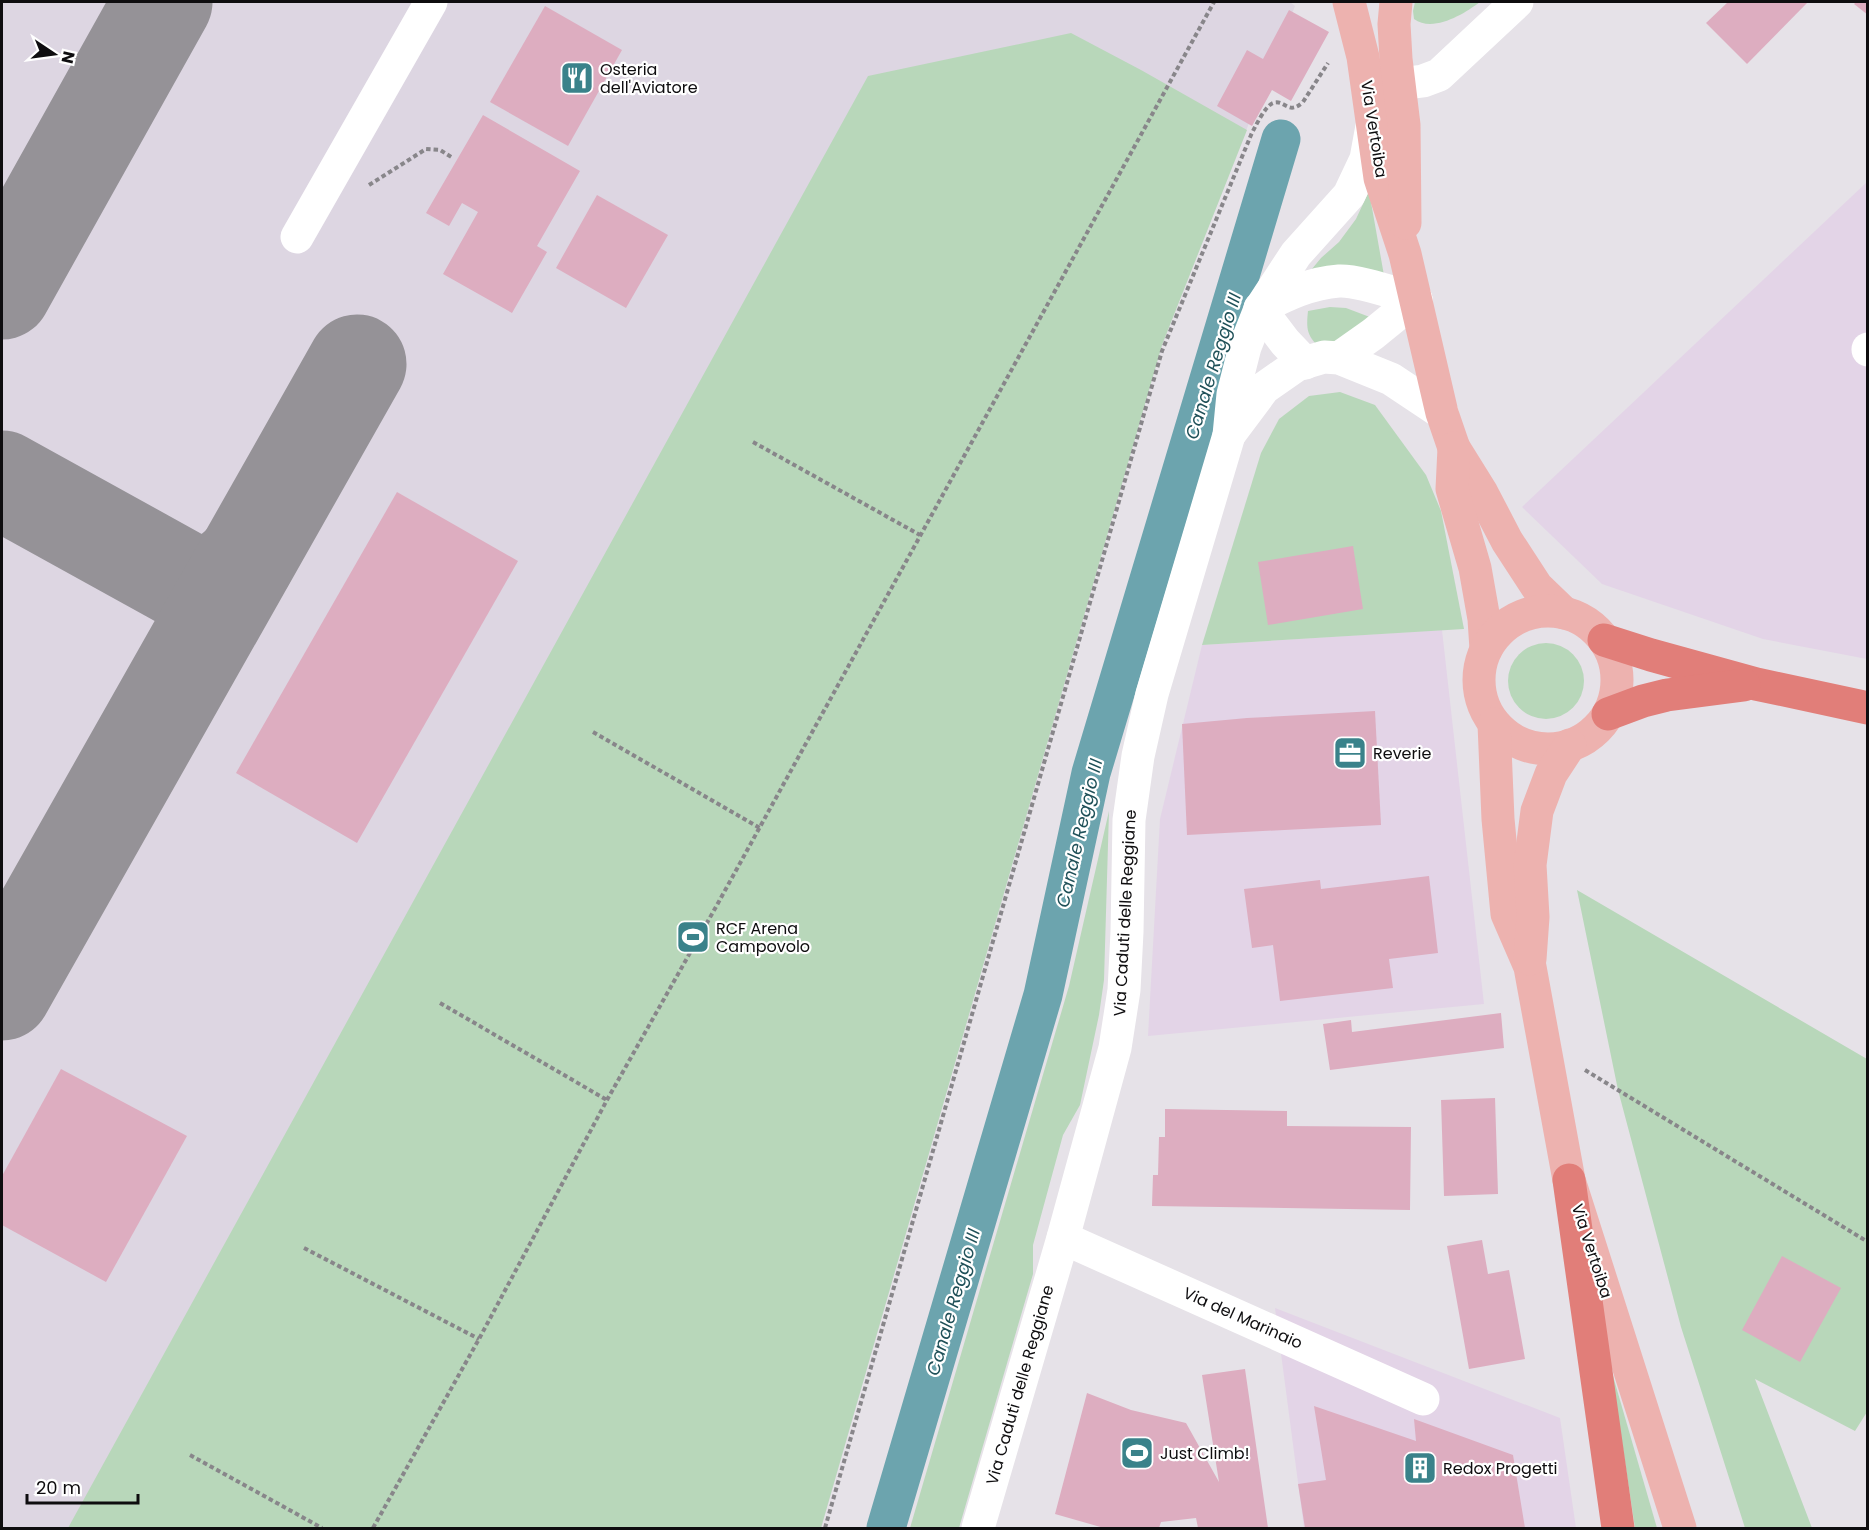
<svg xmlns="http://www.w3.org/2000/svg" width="1869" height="1530" viewBox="0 0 1869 1530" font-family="Poppins,sans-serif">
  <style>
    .industrial { fill: #e3d4e7 }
    .built { fill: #ddd6e2 }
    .green { fill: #b8d7ba }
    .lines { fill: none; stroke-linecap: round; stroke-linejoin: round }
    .canal { stroke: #6ca4ae; stroke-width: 39 }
    .taxiway { stroke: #959297; stroke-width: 99 }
    .building { fill: #ddadc0 }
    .path { stroke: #88868a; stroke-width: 4; stroke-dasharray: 4.5 3; stroke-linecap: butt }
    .minor { stroke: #fff; stroke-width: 33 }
    .major { stroke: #edb2af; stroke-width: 33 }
    .highway { stroke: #e17e79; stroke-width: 33 }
    .labels { text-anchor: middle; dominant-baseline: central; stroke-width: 4.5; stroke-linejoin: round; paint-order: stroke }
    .poi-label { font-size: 16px; fill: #0e0d0f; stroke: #fff; text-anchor: start }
    .street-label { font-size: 16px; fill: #0e0d0f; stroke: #fff }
    .water-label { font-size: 18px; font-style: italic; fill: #1f5058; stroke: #fff }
  </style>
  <rect width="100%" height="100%" fill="#e6e2e8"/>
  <g class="industrial">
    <polygon points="1867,182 1867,659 1763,639 1602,584 1522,507"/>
    <polygon points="1442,630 1484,1004 1148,1036 1160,819 1202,645"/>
    <polygon points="1275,1308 1560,1418 1576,1528 1304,1528"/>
  </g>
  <polygon class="built" points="2,2 1290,2 1295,6 1162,345 821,1528 2,1528"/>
  <g class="green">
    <path d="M 1415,2 L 1480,2 C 1464,14 1433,33 1414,19 L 1413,11 Z"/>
    <polygon points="1071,33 1141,70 1247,130 1162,345 821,1528 68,1528 868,76"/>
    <polygon points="1369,191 1385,281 1302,281 1321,258 1339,242 1356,219"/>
    <path d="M 1330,307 L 1346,308 L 1375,319 L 1321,349 C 1307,336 1306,330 1308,311 Z"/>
    <polygon points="1340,392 1375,405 1426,475 1441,511 1464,629 1202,645 1261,453 1279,419 1309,396"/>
    <circle cx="1546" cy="681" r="38"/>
    <polygon points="1109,811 1104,980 1099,1015 1080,1105 1063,1135 1033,1245 1033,1274 959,1528 910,1528 1069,986"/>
    <polygon points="1577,890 1867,1059 1867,1412 1855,1431 1755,1379 1812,1528 1745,1528 1681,1327 1618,1090"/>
    <polygon points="1611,1369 1657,1528 1635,1528"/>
  </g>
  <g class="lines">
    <polyline class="canal" points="886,1528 1043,995 1091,773 1281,139"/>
    <g class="taxiway">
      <polyline points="2,290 163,2"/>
      <path d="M 2,480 L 190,584 C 215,586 228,579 245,561"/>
      <polyline points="2,991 357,364"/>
    </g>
  </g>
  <g class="building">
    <polygon points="1728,2 1808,2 1747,64 1706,23"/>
    <polygon points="1856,2 1868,2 1868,15 1854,4"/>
    <polygon points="545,6 622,50 568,146 490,102"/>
    <polygon points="1289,10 1329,32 1291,101 1272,90 1252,126 1217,106 1247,50 1263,59"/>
    <polygon points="483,115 580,171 537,246 547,252 512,313 443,274 478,212 462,203 449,226 426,213"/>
    <polygon points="597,195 668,235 626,308 556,268"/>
    <polygon points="397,492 518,561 357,843 236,773"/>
    <polygon points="1353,546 1363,609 1268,625 1258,562"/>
    <polygon points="1375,711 1381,825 1187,835 1182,724 1247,718"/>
    <polygon points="1429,876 1438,953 1389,959 1393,988 1280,1001 1273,945 1252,948 1244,889 1320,880 1321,889"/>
    <polygon points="1501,1013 1504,1048 1330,1070 1323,1024 1351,1020 1352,1032"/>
    <polygon points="61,1069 187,1136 106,1282 2,1225 2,1176"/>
    <polygon points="1495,1098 1498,1194 1444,1196 1441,1100"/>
    <polygon points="1165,1109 1287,1111 1287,1126 1411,1127 1410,1210 1152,1206 1153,1175 1158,1175 1159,1137 1165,1137"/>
    <polygon points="1482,1240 1488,1274 1509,1270 1525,1359 1469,1369 1447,1246"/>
    <polygon points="1782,1256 1841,1288 1800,1362 1742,1330"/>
    <polygon points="1245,1369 1268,1528 1198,1528 1196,1518 1161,1522 1159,1528 1104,1528 1055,1514 1087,1393 1131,1410 1186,1423 1219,1482 1202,1375"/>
    <polygon points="1314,1406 1416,1441 1414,1419 1513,1455 1525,1528 1305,1528 1298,1484 1326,1480"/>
  </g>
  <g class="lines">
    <g class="path">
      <polyline points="369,185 426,149 440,150 453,158"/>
      <polyline points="753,442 920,535"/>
      <polyline points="593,732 760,828"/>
      <polyline points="440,1003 607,1100"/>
      <polyline points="1585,1070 1868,1242"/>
      <polyline points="304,1248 479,1339"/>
      <polyline points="190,1455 322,1528"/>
      <polyline points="373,1528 479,1339 607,1100 717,905 1214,2"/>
      <path d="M 825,1528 L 1162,351 L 1251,135 C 1255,127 1265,106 1273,103 C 1285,99 1288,116 1303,102 L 1328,63"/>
    </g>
    <g class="minor">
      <polyline points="1399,84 1423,81 1439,75 1517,2"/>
      <polyline points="297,237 431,2"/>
      <path d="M 1260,308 C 1286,295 1310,283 1339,281 C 1358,280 1397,294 1416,299"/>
      <polyline points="1260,309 1285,342 1305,363"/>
      <polyline points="1868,349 1868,350"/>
      <polyline points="1339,358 1373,334 1416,299"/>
      <polyline points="1229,435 1264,388 1297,365 1324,357 1339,358 1391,379 1442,413"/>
      <polyline points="1063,1238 1423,1399"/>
      <polyline points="978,1528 1063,1238 1115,1048 1124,990 1127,932 1129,820 1138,756 1152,694 1229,435 1233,394 1245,347 1260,309 1296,254 1349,195 1366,159 1372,126"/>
    </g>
    <g class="major">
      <polyline points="1349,2 1363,57 1380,178 1405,254 1442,413 1454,448 1482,493 1507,541 1537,587 1564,613"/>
      <polyline points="1396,2 1394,24 1396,59 1404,125 1405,223"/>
      <polyline points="1454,448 1452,489 1475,568 1484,619 1486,649"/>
      <circle cx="1548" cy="680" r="69"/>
      <polyline points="1494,724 1498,819 1507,914 1530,967 1569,1180 1680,1528"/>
      <polyline points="1530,959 1533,917 1530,865 1537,811 1551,774 1570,745"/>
    </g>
    <g class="highway">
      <polyline points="1604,640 1651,655 1756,684 1868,708"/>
      <polyline points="1608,714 1643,701 1667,695 1744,685"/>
      <polyline points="1569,1180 1618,1528"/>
    </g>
  </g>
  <defs>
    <g id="restaurant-square" transform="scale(1.725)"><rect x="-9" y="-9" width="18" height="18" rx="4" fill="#3a828a" stroke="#fff"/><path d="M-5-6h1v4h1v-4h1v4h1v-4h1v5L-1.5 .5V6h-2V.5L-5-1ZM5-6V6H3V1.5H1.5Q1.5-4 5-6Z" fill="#fff"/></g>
    <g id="office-square" transform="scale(1.725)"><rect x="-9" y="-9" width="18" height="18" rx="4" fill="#3a828a" stroke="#fff"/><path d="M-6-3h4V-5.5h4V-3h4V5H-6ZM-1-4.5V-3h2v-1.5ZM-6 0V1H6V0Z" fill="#fff"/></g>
    <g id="stadium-square" transform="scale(1.725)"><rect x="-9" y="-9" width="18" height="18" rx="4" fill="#3a828a" stroke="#fff"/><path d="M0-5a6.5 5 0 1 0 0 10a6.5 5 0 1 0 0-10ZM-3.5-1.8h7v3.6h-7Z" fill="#fff"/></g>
    <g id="building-square" transform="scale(1.725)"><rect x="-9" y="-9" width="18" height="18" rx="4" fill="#3a828a" stroke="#fff"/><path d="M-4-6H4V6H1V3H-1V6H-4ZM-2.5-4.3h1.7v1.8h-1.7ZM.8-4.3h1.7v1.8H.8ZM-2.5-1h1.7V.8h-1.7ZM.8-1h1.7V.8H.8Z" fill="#fff"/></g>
  </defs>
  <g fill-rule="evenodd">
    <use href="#restaurant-square" x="577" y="78"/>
    <use href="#office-square" x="1350" y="753"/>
    <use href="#stadium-square" x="693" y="937"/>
    <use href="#stadium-square" x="1137" y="1453"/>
    <use href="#building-square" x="1420" y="1468"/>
  </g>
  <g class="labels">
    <g class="poi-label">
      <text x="600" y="69">Osteria<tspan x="600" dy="18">dell'Aviatore</tspan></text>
      <text x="1373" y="753">Reverie</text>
      <text x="716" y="928">RCF Arena<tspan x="716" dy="18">Campovolo</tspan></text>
      <text x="1160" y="1453">Just Climb!</text>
      <text x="1443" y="1468">Redox Progetti</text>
    </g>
    <g class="street-label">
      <text transform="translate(1374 129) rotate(81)">Via Vertoiba</text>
      <text transform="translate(1125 913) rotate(-87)">Via Caduti delle Reggiane</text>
      <text transform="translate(1592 1251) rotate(72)">Via Vertoiba</text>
      <text transform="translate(1243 1318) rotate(24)">Via del Marinaio</text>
      <text transform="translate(1020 1385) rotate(-74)">Via Caduti delle Reggiane</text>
    </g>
    <g class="water-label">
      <text transform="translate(1213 366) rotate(-73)">Canale Reggio III</text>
      <text transform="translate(1079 833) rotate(-77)">Canale Reggio III</text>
      <text transform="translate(953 1302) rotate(-74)">Canale Reggio III</text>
    </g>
  </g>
  <rect width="1869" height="1530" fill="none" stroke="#0e0d0f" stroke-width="6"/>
  <g transform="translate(54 54) rotate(103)" stroke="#ffffff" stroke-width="4.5" paint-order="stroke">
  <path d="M0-4.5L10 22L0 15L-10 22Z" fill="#0e0d0f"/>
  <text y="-9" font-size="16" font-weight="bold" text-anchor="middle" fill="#0e0d0f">N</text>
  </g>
  <path d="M27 1494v9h111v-9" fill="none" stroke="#0e0d0f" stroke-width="3"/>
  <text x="36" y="1494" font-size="18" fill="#0e0d0f" stroke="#ffffff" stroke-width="4.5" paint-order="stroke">20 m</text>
</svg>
